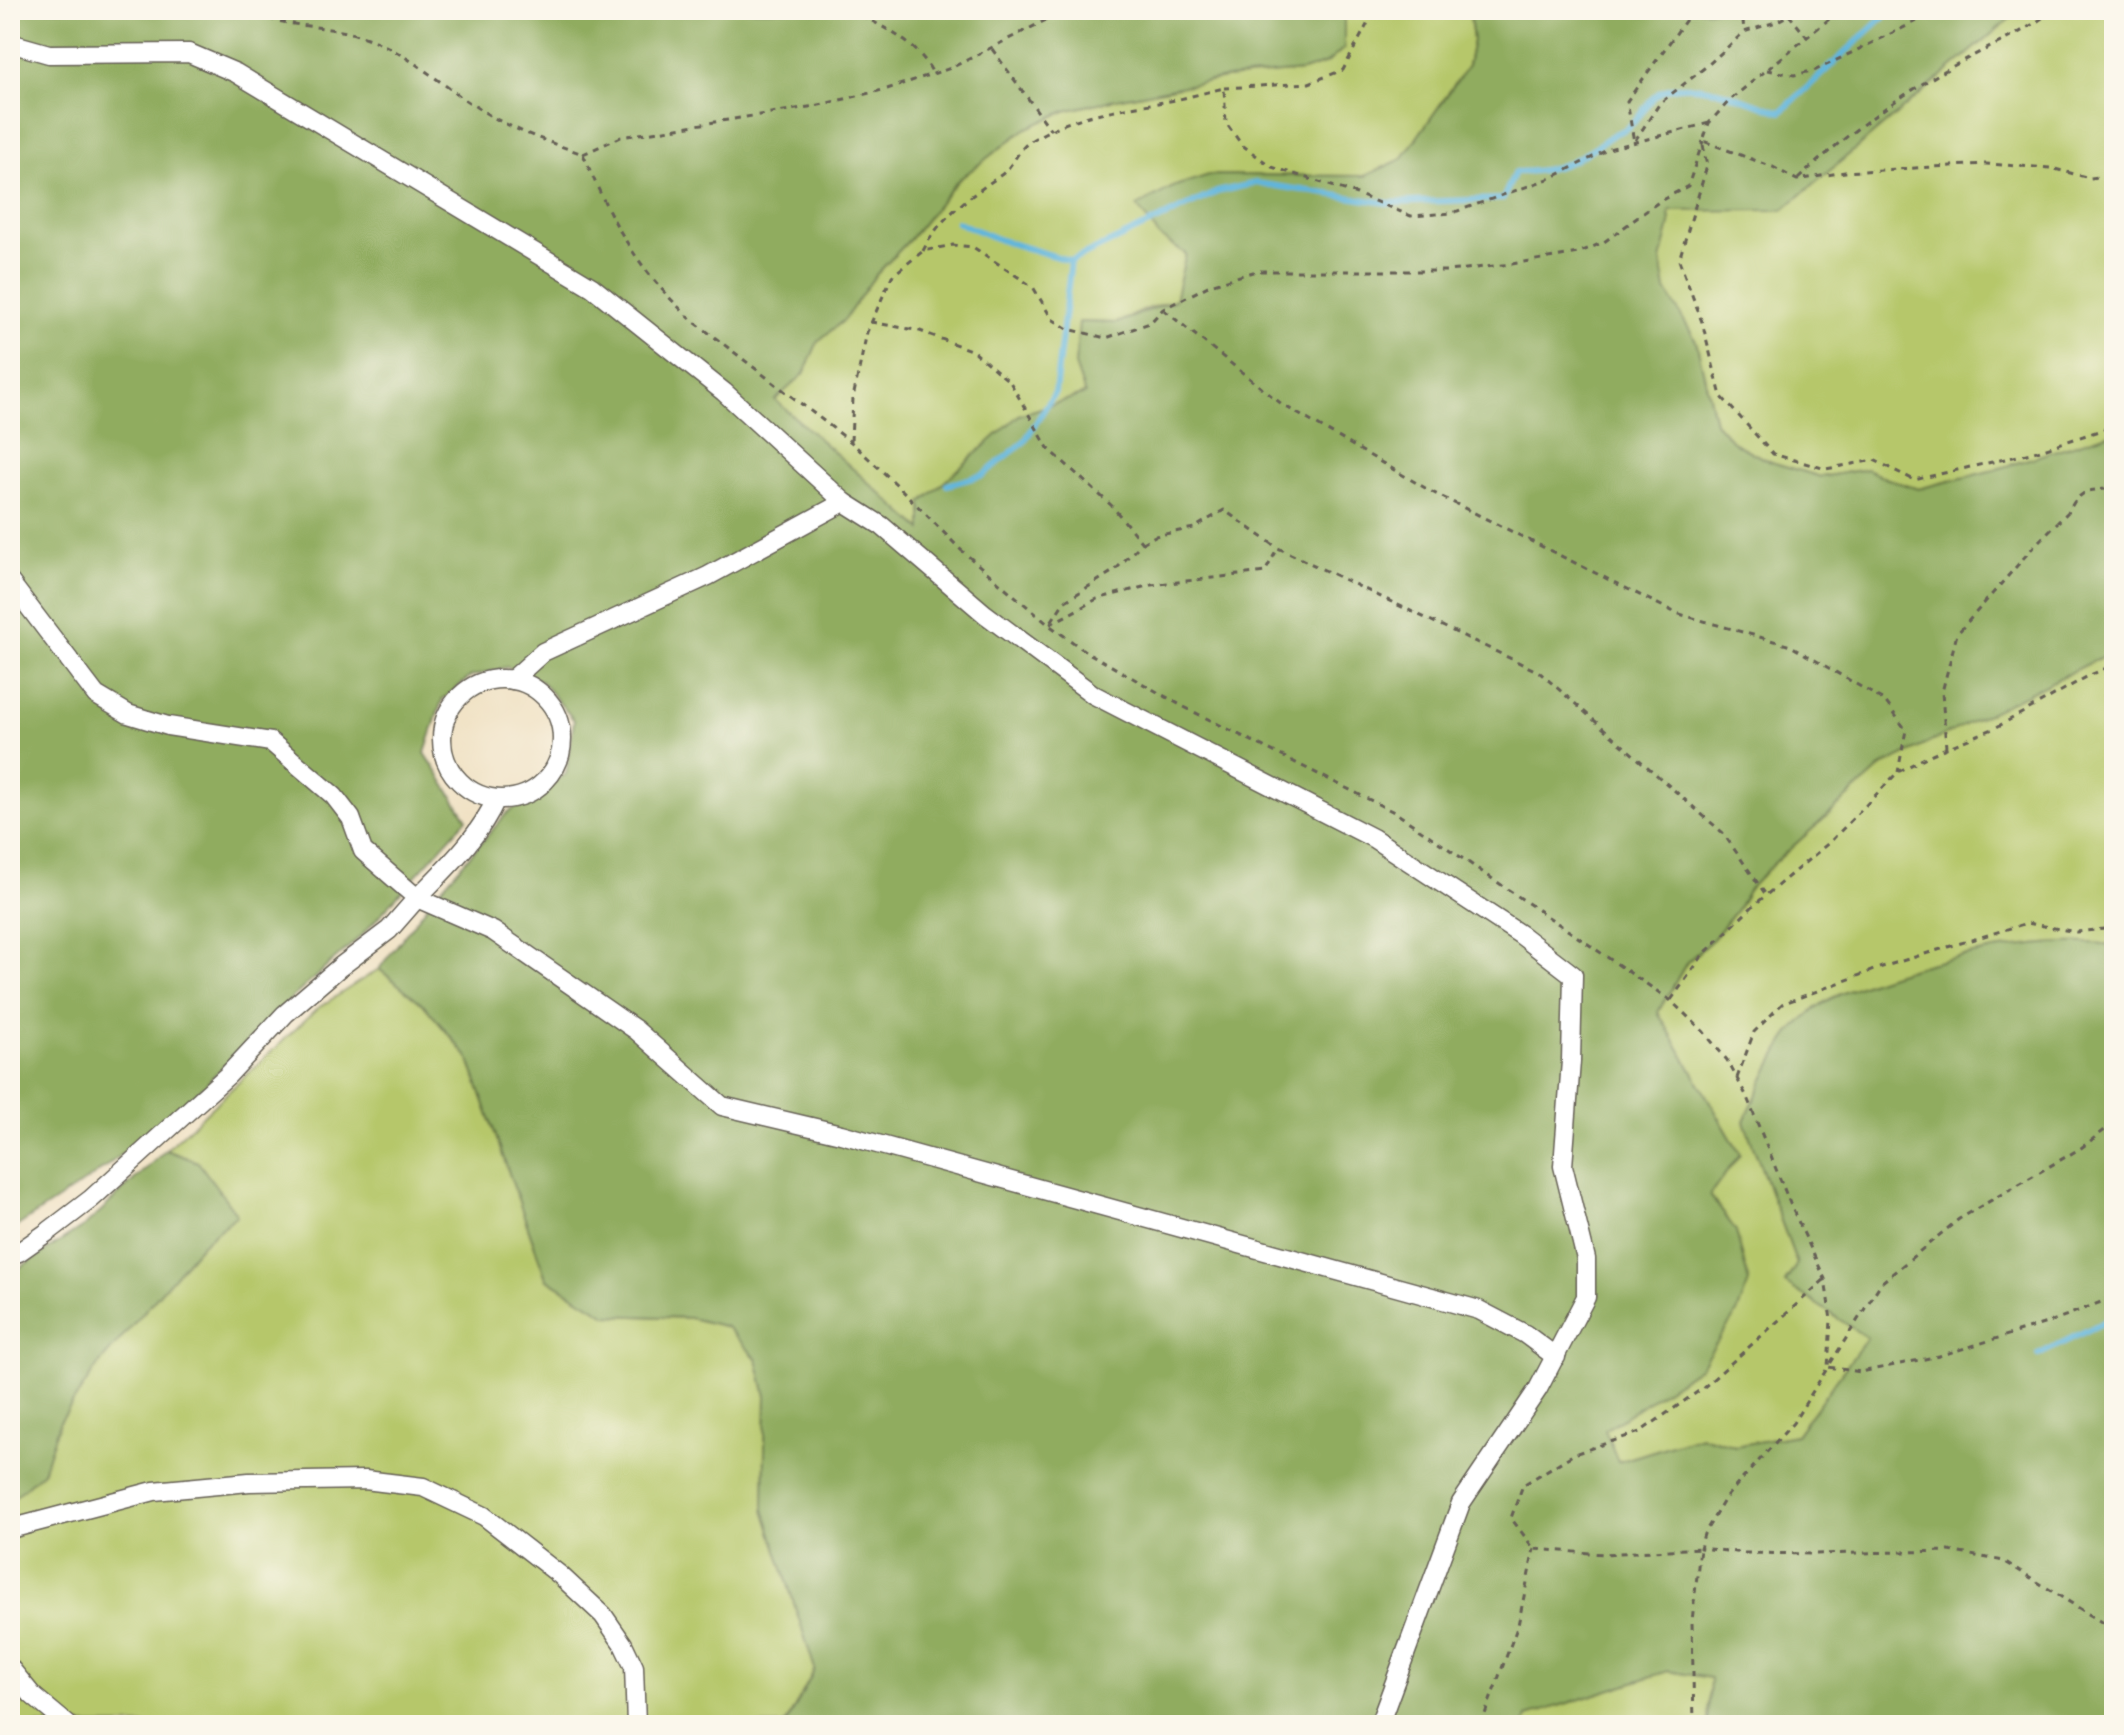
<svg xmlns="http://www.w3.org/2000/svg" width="2124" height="1735" viewBox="0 0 2124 1735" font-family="'EB Garamond',serif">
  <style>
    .green { fill: #b6c76a; stroke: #697243; stroke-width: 2 }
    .forest { fill: #90ac5e; stroke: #56643d; stroke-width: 2 }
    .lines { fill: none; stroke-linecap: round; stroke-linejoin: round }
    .stream { stroke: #60b5dc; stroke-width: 6 }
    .minor-casing { stroke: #666156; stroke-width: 21 }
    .path { stroke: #666156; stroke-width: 3; stroke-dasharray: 6 6; stroke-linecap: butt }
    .minor { stroke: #fff; stroke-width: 18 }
  </style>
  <rect width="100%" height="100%" fill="#fbf7ec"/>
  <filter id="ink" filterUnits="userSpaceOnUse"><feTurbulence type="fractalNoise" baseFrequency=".0125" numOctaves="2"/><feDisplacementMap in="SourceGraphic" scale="16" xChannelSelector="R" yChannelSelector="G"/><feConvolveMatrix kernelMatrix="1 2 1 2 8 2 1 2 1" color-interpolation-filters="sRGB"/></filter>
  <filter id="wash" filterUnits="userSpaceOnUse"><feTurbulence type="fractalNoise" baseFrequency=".006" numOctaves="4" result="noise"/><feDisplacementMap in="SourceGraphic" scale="32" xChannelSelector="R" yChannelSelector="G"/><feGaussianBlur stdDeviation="1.8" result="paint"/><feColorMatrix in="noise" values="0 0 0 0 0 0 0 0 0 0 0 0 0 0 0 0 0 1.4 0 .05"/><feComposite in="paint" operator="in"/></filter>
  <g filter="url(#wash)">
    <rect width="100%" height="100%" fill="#f0e1c3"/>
    <g class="green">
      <polygon points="1344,10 1469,10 1473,40 1468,65 1402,159 1365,176 1209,175 1160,237 1186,254 1175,300 1147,309 1117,323 1080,322 1075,365 1085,394 1019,415 923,531 774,399 804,374 818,341 844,320 874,277 910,239 957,181 1025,129 1065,111 1111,100 1225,78 1303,71 1326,63 1344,48"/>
      <polygon points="2020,10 2114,10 2114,432 1994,470 1918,489 1885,478 1867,469 1821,477 1768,461 1734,443 1715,422 1696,341 1666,291 1661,260 1670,225 1669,210 1783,210"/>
      <path d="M 2114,651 L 2114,945 C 2033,935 1904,963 1830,999 C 1817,1006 1803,1020 1793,1030 C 1778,1045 1755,1100 1744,1121 L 1797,1264 L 1785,1283 L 1868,1337 L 1796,1435 L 1735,1446 L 1701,1436 L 1618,1462 L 1604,1430 L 1700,1367 L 1736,1231 L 1710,1195 L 1740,1154 L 1658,1012 L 1687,962 L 1714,938 L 1736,911 L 1749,889 L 1772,865 L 1884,765 Z"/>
      <polygon points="379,969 424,1005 468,1057 546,1278 606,1315 690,1318 728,1327 757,1359 766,1396 764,1509 815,1669 786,1723 782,1725 10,1725 10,1501 43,1471 59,1423 98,1365 202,1244 237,1215 198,1162 166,1150 318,1008"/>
      <polygon points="1668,1671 1710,1678 1708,1725 1524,1725 1527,1716"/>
    </g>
    <g class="forest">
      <path d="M 10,10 L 1344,10 L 1344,48 L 1327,63 L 1303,71 L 1225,78 L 1111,100 L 1065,111 L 1025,129 L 957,181 L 910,239 L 874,277 L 844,320 L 818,341 L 804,374 L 775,400 L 922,530 L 922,502 L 1019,415 L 1085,394 L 1075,365 L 1079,322 L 1117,323 L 1175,300 L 1186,254 L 1160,237 L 1137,206 L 1175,186 L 1209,175 L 1365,176 L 1402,159 L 1468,65 L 1473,40 L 1469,10 L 2020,10 L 1783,210 L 1669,211 L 1670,225 L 1661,260 L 1666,290 L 1696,341 L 1715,422 L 1734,443 L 1768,461 L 1821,477 L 1867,469 L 1885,478 L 1918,489 L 1994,470 L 2114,432 L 2114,651 L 1884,765 L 1772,865 L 1749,889 L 1736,911 L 1714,938 L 1687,962 L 1658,1012 L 1740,1154 L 1710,1195 L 1736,1231 L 1749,1282 L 1737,1313 L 1700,1367 L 1605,1430 L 1618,1462 L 1701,1436 L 1735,1446 L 1796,1435 L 1867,1338 L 1785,1283 L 1797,1264 L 1744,1121 C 1755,1100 1778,1045 1793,1030 C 1803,1020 1817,1006 1830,999 C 1904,963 2033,935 2114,945 L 2114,1725 L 1708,1725 L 1710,1678 L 1668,1671 L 1527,1716 L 1524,1725 L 782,1725 L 787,1723 L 815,1669 L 764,1509 L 766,1396 L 757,1359 L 727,1327 L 690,1318 L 606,1315 L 546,1278 L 468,1057 L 424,1005 L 379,969 L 437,893 L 507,813 L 566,774 L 574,720 L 541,681 L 507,667 L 470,677 L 442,700 L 425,753 L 467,819 L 362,935 L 272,1016 L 204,1086 L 159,1125 L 95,1175 L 10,1231 Z"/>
      <polygon points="166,1150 198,1162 237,1215 202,1244 98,1365 59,1423 43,1472 10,1501 10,1269 19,1268 86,1225"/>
    </g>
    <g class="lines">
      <g class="stream">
        <path d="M 957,222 L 1000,240 L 1071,261 L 1217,192 L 1256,183 L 1387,203 L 1503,199 L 1515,172 C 1560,172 1575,161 1611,136 C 1616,132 1622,132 1627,128 C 1647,115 1645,90 1679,87 C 1712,84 1749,102 1781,112 L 1891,10"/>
        <polyline points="947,485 983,475 1024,442 1055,392 1071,261"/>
        <polyline points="2038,1355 2114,1317"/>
      </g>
    </g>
  </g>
  <g filter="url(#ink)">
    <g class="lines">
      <g class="minor-casing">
        <g id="minor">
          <polyline points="10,43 49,54 189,53 236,73 592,287 724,392 844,502"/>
          <polyline points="10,582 96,695 128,714 168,726 271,742 334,796 351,818 363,851 417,898 389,930 340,967 285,1014 228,1075 91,1199 49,1231 19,1252 10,1255"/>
          <circle cx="502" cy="739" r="60"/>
          <polyline points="512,680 543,652 708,576 844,502 882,526 985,614 1094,695 1373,838 1521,935 1573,975 1571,1061 1563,1166 1586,1259 1586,1297 1538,1389 1461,1503 1379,1725"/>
          <path d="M 496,799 C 479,838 446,868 417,898 L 493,931 L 636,1030 L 722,1106 L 841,1134 L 1479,1310 L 1525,1334 L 1556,1357"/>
          <polyline points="10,1529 154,1491 249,1482 365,1480 423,1487 484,1516 560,1575 603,1615 623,1644 634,1667 636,1725"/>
          <polyline points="10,1668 32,1695 68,1725"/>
        </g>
      </g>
      <g class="path">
        <path d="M 246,10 C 285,30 332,23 372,40 C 412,56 445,88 481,110 C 512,130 549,142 583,154 C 612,223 637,269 692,320 L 851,442 L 896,484 L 961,550 L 1049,625 L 1085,651 L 1184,707 L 1396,813 L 1670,1000 L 1703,1031 L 1727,1060 L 1746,1095 L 1791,1206 L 1825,1279 L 1831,1320 L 1828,1367 L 1793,1423 L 1726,1497 L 1704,1534 L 1700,1548 L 1745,1553 L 1813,1554 L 1949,1551 L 2004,1561 L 2114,1630"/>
        <path d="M 851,10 C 879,25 918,42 932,72"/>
        <polyline points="1693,10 1627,101 1634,142 1660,103 1708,65 1744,32 1776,22 1798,10"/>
        <polyline points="1736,10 1743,20 1744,32"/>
        <polyline points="1837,10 1828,20 1731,99 1709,123 1703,141 1773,167 1797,180 1845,172 1986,164 2051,168 2090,178 2114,175"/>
        <polyline points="1789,15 1807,37"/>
        <polyline points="1833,15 1866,10"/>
        <polyline points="1743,20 1751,10"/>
        <polyline points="992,49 1051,130"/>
        <polyline points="1767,70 1794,75 1816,70 1940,10"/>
        <polyline points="1224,88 1309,83 1343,70 1369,21 1368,10"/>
        <polyline points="1703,145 1707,166 1679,260 1702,322 1721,396 1773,454 1826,469 1874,460 1914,480 2031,453 2114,426"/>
        <polyline points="583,154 621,137 815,106 887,89 951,68 1066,10"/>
        <path d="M 1798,179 C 1845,135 1899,95 1957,64 C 1990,46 2023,34 2053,10"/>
        <path d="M 923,251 C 939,217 971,196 1001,175 C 1013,166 1018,150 1029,142 C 1067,117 1114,109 1158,103 C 1180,100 1202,93 1224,88 L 1226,123 L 1242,145 L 1272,167 L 1357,194 L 1411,216 L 1452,213 L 1551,178 L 1609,149 L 1709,123"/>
        <polyline points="1164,310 1283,405 1432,492 1676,613 1791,646 1885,701 1906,730 1898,772"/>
        <polyline points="871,322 920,331 973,351 1010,382 1048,448 1112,506 1142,543 1115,570 1064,602 1049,625 1097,599 1151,585 1265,572 1278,548"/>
        <polyline points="851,441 853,398 867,332 892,276 923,251 953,245 973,247 1033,287 1052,319 1068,329 1106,338 1150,323 1163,309 1210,285 1256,271 1448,271 1512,264 1578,253 1604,242 1660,201 1688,186 1703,141"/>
        <polyline points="1142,543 1155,536 1194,528 1224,510 1278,548 1539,672 1723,833 1766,895"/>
        <polyline points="1946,748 1942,692 1957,634 2036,544 2068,512 2076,499 2087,491 2114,488"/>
        <polyline points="1671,1000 1703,955 1753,906 1831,841 1898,772 1932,754 1995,728 2090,675 2114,665"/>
        <polyline points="1737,1078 1754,1032 1782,1004 1882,967 2027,923 2076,932 2114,928"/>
        <polyline points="2114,1123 2081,1148 1959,1219 1881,1283 1828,1367 1861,1372 1939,1356 2047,1323 2114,1297"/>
        <polyline points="1481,1725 1518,1625 1534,1549"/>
        <polyline points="1694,1725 1692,1621 1700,1548 1604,1554 1534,1549 1511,1518 1523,1485 1574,1454 1640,1432 1703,1388 1825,1279"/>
      </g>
      <use href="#minor" class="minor"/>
    </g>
  </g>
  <rect width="2124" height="1735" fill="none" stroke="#fbf7ec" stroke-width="40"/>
</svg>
